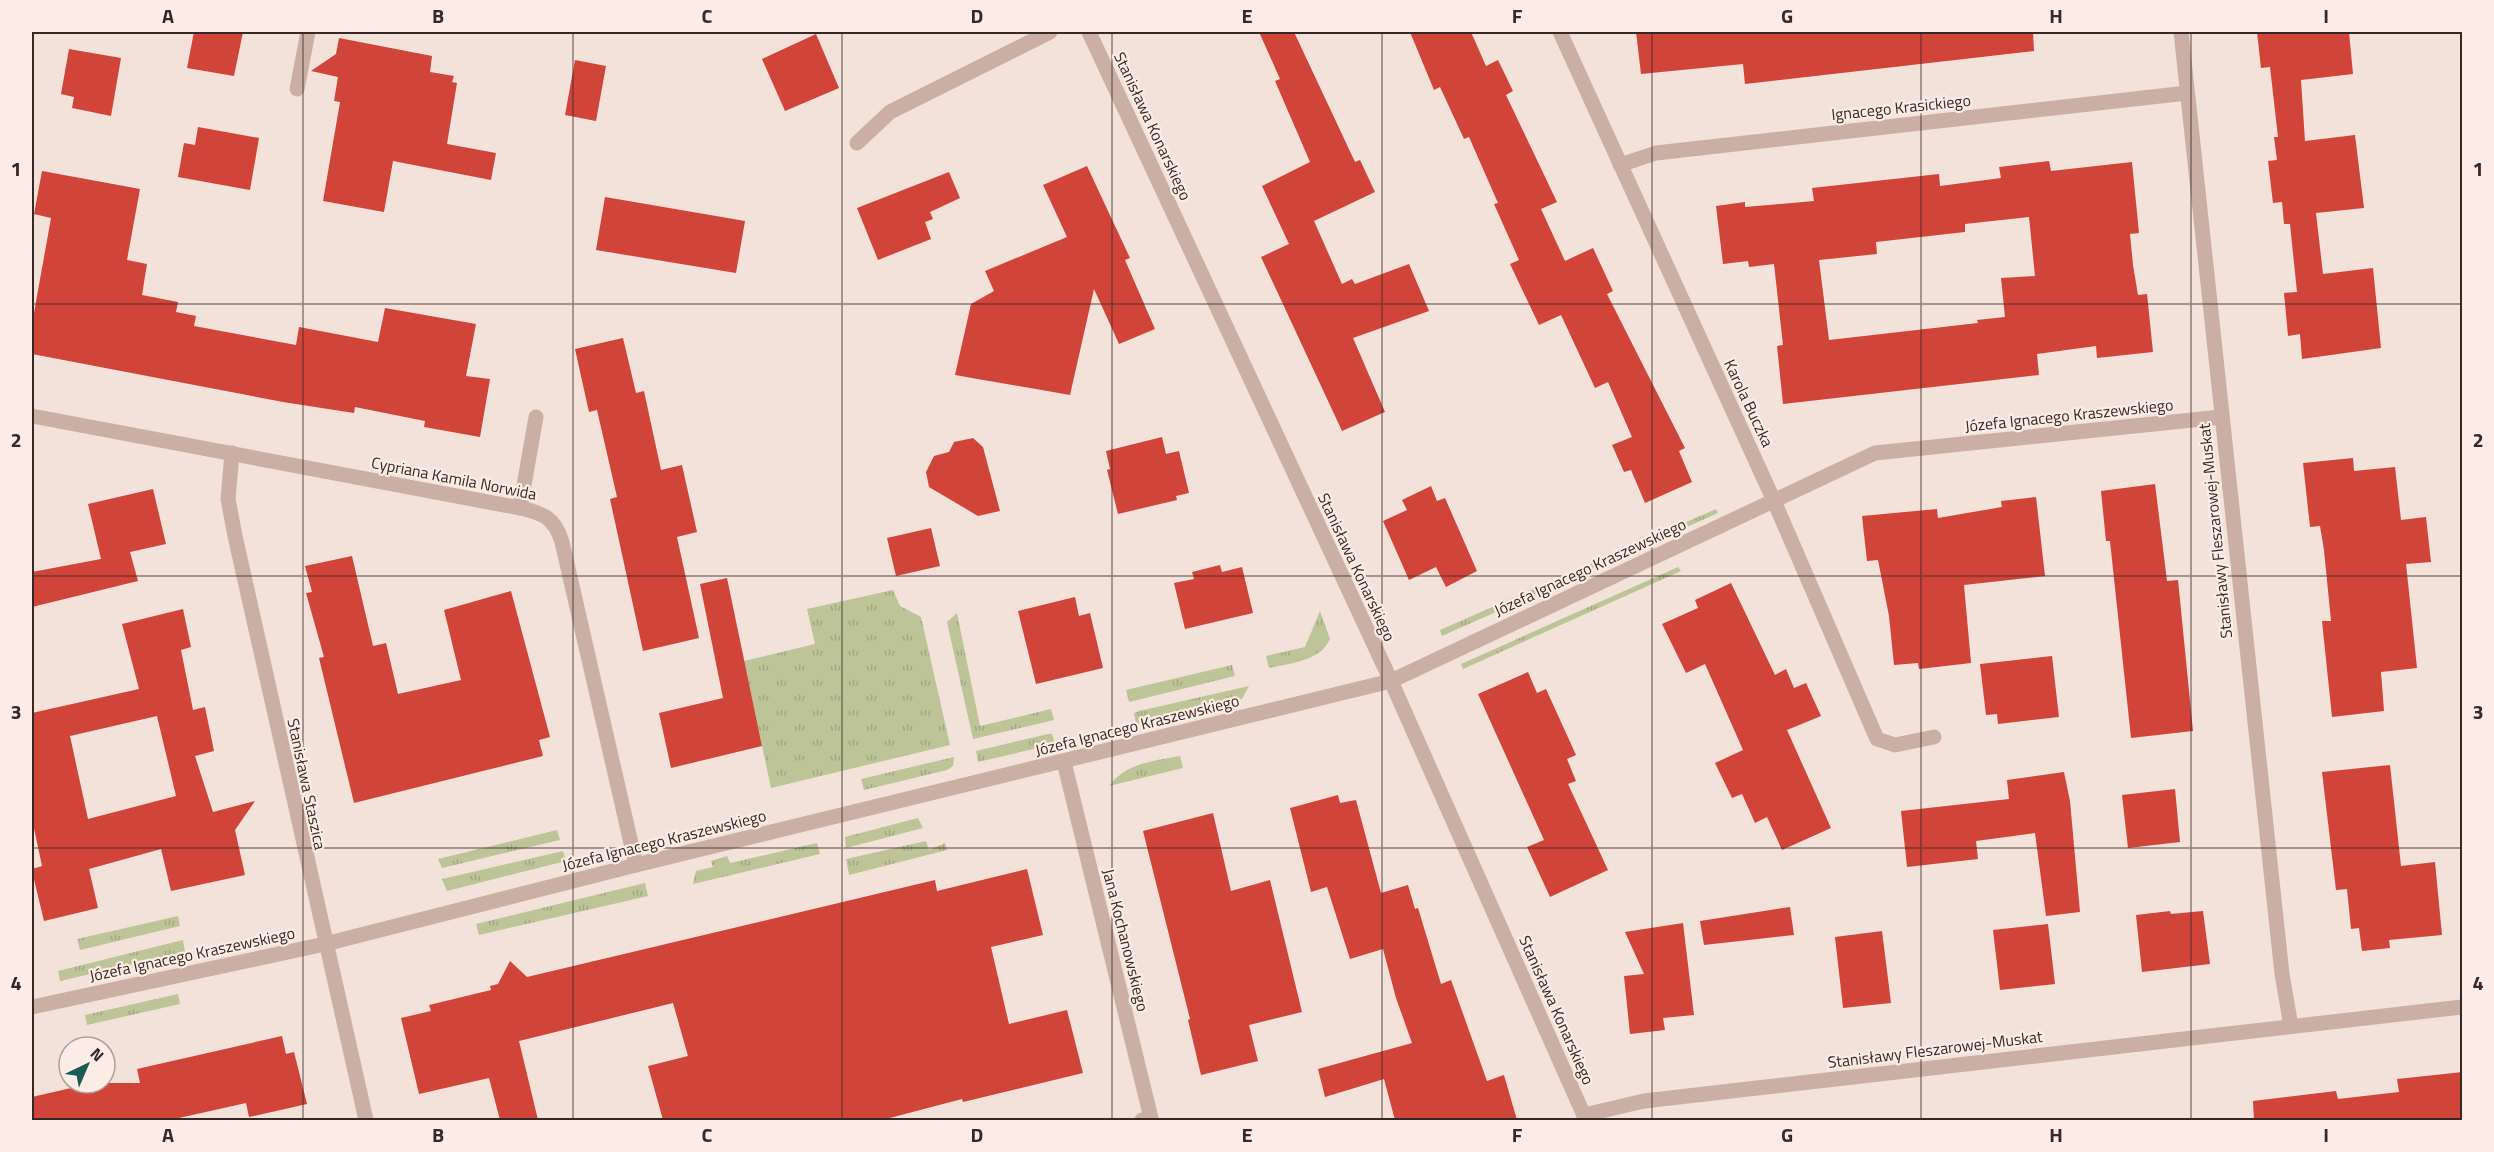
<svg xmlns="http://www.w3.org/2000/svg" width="2494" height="1152" viewBox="0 0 2494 1152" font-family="'Titillium Web',sans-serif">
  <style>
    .grass { fill: url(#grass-tufts) }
    .building { fill: #d0443a; fill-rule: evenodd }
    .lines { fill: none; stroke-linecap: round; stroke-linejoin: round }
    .service { stroke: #ccafa4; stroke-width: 15 }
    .minor { stroke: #ccafa4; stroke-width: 15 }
    .grid { fill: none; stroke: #372826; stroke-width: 1.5; stroke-opacity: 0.55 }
    .labels { text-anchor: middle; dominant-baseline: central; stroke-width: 4.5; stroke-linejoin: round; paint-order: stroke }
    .street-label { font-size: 16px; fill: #372826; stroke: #fbede5 }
    .neatline { fill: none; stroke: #372826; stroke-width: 2 }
    .grid-label { font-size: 20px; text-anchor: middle; font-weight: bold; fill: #372826 }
  </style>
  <defs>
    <pattern id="grass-tufts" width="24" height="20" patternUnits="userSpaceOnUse" patternTransform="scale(1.5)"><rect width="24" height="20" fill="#bdc497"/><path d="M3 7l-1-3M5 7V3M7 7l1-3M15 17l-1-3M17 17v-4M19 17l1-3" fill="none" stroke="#a3a882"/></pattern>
  </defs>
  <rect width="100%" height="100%" fill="#f3e2d9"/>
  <g class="grass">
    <polygon points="1716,509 1718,513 1442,636 1440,630"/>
    <polygon points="1678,567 1681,571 1463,669 1461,664"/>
    <polygon points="893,590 900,606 921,617 950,745 771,788 744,661 815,644 807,609"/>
    <path d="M 1320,611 L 1330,639 C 1320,661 1292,663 1269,668 L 1266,656 L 1305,647 Z"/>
    <polygon points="957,613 980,726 1051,709 1054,720 973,739 947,622"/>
    <polygon points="1232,665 1235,676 1129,702 1126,690"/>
    <polygon points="1249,686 1242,699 1136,724 1134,713 1139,711"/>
    <polygon points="1048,734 1052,734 1055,744 978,762 976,751"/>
    <path d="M 1180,756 L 1183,768 L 1109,786 C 1126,763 1153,761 1180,756 Z"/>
    <polygon points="954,757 953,766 947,770 864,790 861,779"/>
    <polygon points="918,818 923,828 846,848 845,837"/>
    <polygon points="557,830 560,840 442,868 438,859"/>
    <polygon points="926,841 929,850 945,843 947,850 849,875 846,859"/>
    <polygon points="817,843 820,854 693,884 696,871 713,867 711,861 727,856 730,863"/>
    <polygon points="563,851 566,861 447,891 442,879"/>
    <polygon points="645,883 648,896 479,935 476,924"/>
    <polygon points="178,916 180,926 80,950 77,939"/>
    <polygon points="183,940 185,952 60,981 58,971"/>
    <polygon points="178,994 180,1004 87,1025 85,1015"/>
  </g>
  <g class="building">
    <polygon points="194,32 243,32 234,76 187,68"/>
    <polygon points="1259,32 1294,32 1355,162 1360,160 1375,192 1314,221 1342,284 1352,279 1355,284 1409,264 1429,311 1353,338 1385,412 1342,431 1261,257 1289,244 1262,186 1310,162 1275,81 1280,79"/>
    <polygon points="1410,32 1471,32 1486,66 1498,60 1513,91 1506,95 1557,202 1541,209 1565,261 1593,248 1613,291 1607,294 1685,448 1679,451 1692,482 1645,503 1631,470 1624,472 1612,445 1632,437 1608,382 1595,388 1561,315 1539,325 1510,264 1519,260 1494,204 1498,203 1469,137 1464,139 1440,87 1434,90"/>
    <polygon points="1636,32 2033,32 2034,51 1745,84 1743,64 1641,74"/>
    <polygon points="2257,32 2349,32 2353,74 2301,80 2305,141 2355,135 2364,208 2316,213 2323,274 2373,268 2381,348 2302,359 2300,334 2288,336 2284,293 2297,292 2290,224 2284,224 2282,202 2273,203 2268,161 2277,160 2274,137 2278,137 2270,67 2261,68"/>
    <polygon points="816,34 839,88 785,111 762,59"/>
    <polygon points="339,38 432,56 430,72 454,76 452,82 457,83 447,144 496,153 491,180 393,161 384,212 323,201 340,102 334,101 338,77 311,71 336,54"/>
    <polygon points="69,49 121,58 111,116 72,108 74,97 61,94"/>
    <polygon points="575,60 606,66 596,121 565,115"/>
    <polygon points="198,127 259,138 250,190 178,177 184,143 195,145"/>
    <path d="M 2049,161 L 2051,171 L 2132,162 L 2139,233 L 2130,234 L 2133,265 L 2138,295 L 2147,294 L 2153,352 L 2097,358 L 2096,346 L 2037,354 L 2039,375 L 1783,404 L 1777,346 L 1783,345 L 1774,264 L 1749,267 L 1748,261 L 1723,264 L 1716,206 L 1745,202 L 1745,207 L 1814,201 L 1812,188 L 1939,174 L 1940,186 L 2001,178 L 1999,167 ZM 2029,217 L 2035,276 L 2001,278 L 2005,317 L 1977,320 L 1978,323 L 1829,340 L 1819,260 L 1877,254 L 1876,242 L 1965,232 L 1965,224 Z"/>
    <polygon points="1087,166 1130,258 1125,260 1155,329 1119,344 1094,289 1070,395 955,375 971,304 994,291 985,271 1067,237 1043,185"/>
    <polygon points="42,171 140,189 127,260 147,264 142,295 178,302 176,312 196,316 194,326 296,345 299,327 378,342 385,308 476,324 466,376 490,379 480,437 424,427 425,421 355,407 354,413 283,402 32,354 32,324 51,218 34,214"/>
    <polygon points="949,172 960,198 930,212 933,219 925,222 931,239 878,260 857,208"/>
    <polygon points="605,197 745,221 736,273 596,250"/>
    <polygon points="623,338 636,393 644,391 661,470 682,465 697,532 677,537 699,638 643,651 610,499 617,497 597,410 589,412 575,349"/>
    <polygon points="1162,437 1166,454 1179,451 1189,493 1176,496 1177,500 1118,514 1107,470 1110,469 1106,451"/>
    <polygon points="973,438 983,447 1000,511 978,516 929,487 926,472 934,456 949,452 954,442"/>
    <polygon points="2353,458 2354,471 2395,467 2401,520 2426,517 2431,562 2406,564 2417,668 2381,672 2384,711 2332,717 2322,621 2331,621 2324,550 2320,526 2310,527 2303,463"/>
    <polygon points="2155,484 2167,581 2178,580 2193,731 2131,738 2110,541 2106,541 2101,491"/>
    <polygon points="1431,486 1437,501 1445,498 1477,571 1446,587 1436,567 1409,580 1383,521 1407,510 1402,500"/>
    <polygon points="153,489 166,544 130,552 138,581 32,607 32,572 101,559 88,504"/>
    <polygon points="2036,497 2045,576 1964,585 1971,663 1919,669 1918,663 1894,665 1889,616 1878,560 1867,561 1862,516 1937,509 1938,518 2002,507 2001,501"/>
    <polygon points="931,528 940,566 896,576 887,538"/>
    <polygon points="352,556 373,646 386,643 398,694 461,680 444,610 511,591 550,737 539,740 543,756 354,803 319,658 324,657 306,593 312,592 305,566"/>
    <polygon points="1220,565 1222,572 1242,567 1253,613 1185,629 1174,583 1194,579 1192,572"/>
    <polygon points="727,578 762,746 671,768 659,713 723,698 700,584"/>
    <polygon points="1731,583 1775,675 1786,669 1794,688 1806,683 1821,716 1787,730 1831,828 1782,850 1767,817 1755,823 1742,794 1732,798 1715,763 1743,750 1705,664 1686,673 1662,624 1698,608 1695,600"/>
    <polygon points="1075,597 1079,616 1090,613 1103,668 1036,684 1018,611"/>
    <path d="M 183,609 L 191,647 L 181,650 L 193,710 L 205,707 L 214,751 L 195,756 L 213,812 L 255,801 L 235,830 L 245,875 L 171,891 L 161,849 L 89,869 L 98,908 L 44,921 L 32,871 L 32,869 L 42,866 L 32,819 L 32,713 L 139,689 L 122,624 ZM 157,716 L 176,796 L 88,819 L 70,736 Z"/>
    <polygon points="2052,656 2059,717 1998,724 1997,714 1986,715 1980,664"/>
    <polygon points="1528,672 1537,693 1546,689 1576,755 1567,759 1576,781 1568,784 1608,870 1550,897 1527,847 1544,840 1478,694"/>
    <polygon points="2390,765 2401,866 2435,862 2442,935 2389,940 2390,948 2362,951 2359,928 2351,929 2347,889 2336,890 2322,772"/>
    <polygon points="2064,772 2070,801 2080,912 2046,916 2035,833 1976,841 1978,859 1907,867 1901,811 2009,799 2007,780"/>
    <polygon points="2175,789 2180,842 2128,848 2122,795"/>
    <polygon points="1338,795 1340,803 1356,800 1381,893 1408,885 1415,909 1418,908 1441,984 1451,980 1487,1081 1504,1075 1517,1120 1395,1120 1384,1079 1325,1097 1318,1069 1412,1043 1396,998 1383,949 1350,959 1327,887 1311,892 1290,808"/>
    <polygon points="1213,813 1231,891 1270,880 1302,1012 1249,1025 1258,1061 1201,1075 1188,1020 1190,1019 1143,831"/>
    <polygon points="1027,869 1043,935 991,947 1009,1024 1067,1010 1083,1073 963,1102 962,1099 882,1120 663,1120 648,1066 688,1056 673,1003 519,1041 538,1120 500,1120 489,1078 419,1094 401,1018 431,1011 429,1005 491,990 490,986 498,984 510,961 527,977 935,880 937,891"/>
    <polygon points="1790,907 1794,935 1704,945 1700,921"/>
    <polygon points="2170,911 2171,914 2203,911 2210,964 2142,972 2136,915"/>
    <polygon points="1683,923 1694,1015 1663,1018 1665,1030 1630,1034 1624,976 1644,974 1625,932"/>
    <polygon points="2048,924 2055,984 2000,990 1993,930"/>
    <polygon points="1882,931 1891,1003 1843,1008 1835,937"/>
    <polygon points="282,1036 286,1054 294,1052 307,1104 249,1117 246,1103 170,1120 32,1120 32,1097 93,1083 140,1083 137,1069"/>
    <polygon points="2463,1072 2463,1120 2254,1120 2253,1101 2336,1091 2338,1099 2399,1092 2397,1079"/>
  </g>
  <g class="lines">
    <g class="service">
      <polyline points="297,89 308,32"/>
      <polyline points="857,143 890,112 1050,32"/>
      <polyline points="520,508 536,417"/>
    </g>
    <g class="minor">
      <polyline points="1089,32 1391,681 1586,1120"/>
      <polyline points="1560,32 1774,501 1877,739 1895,745 1934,737"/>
      <polyline points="2181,32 2282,974 2291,1026"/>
      <polyline points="1620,165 1656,153 2187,93"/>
      <path d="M 32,416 L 520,508 C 543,513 555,518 562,542 L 636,865"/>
      <polyline points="232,453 228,499 235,536 366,1120"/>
      <polyline points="1064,762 1151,1118 1142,1120"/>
      <polyline points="32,1007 325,944 636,865 1391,681 1875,453 2221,417"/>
      <polyline points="1584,1115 1644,1101 2462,1007"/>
    </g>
  </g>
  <path class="grid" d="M 303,32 L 303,1120M 573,32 L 573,1120M 842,32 L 842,1120M 1112,32 L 1112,1120M 1382,32 L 1382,1120M 1652,32 L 1652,1120M 1921,32 L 1921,1120M 2191,32 L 2191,1120M 32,304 L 2462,304M 32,576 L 2462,576M 32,848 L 2462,848"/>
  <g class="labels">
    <g class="street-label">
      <text transform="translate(1901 107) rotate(-6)">Ignacego Krasickiego</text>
      <text transform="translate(1153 126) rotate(65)">Stanisława Konarskiego</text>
      <text transform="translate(1749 403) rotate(65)">Karola Buczka</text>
      <text transform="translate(2069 415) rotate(-6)">Józefa Ignacego Kraszewskiego</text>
      <text transform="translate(454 478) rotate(11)">Cypriana Kamila Norwida</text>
      <text transform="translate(2215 531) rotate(-96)">Stanisławy Fleszarowej-Muskat</text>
      <text transform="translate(1357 567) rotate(65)">Stanisława Konarskiego</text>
      <text transform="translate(1590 567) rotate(-25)">Józefa Ignacego Kraszewskiego</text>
      <text transform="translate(1137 725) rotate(-14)">Józefa Ignacego Kraszewskiego</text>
      <text transform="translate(307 784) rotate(78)">Stanisława Staszica</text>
      <text transform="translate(664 840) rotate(-14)">Józefa Ignacego Kraszewskiego</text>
      <text transform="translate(1126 940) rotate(76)">Jana Kochanowskiego</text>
      <text transform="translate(192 954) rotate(-12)">Józefa Ignacego Kraszewskiego</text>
      <text transform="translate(1557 1010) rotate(66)">Stanisława Konarskiego</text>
      <text transform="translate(1935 1049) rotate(-7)">Stanisławy Fleszarowej-Muskat</text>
    </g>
  </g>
  <rect width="2494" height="1152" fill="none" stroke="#fbede5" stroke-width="66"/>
  <g transform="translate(87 1065) rotate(44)"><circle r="28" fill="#fbede5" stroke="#ad9e99" stroke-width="1.5"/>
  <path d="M0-4.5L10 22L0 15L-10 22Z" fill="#185c55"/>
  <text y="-9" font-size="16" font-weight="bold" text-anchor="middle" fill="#372826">N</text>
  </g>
  <rect x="33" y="33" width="2428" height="1086" class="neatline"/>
  <g class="grid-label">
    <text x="168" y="23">A</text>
    <text x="438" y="23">B</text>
    <text x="707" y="23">C</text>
    <text x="977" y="23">D</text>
    <text x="1247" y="23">E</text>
    <text x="1517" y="23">F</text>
    <text x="1787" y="23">G</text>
    <text x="2056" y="23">H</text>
    <text x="2326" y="23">I</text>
    <text x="16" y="176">1</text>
    <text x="2478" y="176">1</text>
    <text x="16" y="447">2</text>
    <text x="2478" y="447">2</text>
    <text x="16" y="719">3</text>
    <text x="2478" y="719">3</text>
    <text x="16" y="990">4</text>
    <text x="2478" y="990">4</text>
    <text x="168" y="1142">A</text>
    <text x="438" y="1142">B</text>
    <text x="707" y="1142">C</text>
    <text x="977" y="1142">D</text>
    <text x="1247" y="1142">E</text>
    <text x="1517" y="1142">F</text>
    <text x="1787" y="1142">G</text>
    <text x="2056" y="1142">H</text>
    <text x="2326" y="1142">I</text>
  </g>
</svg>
